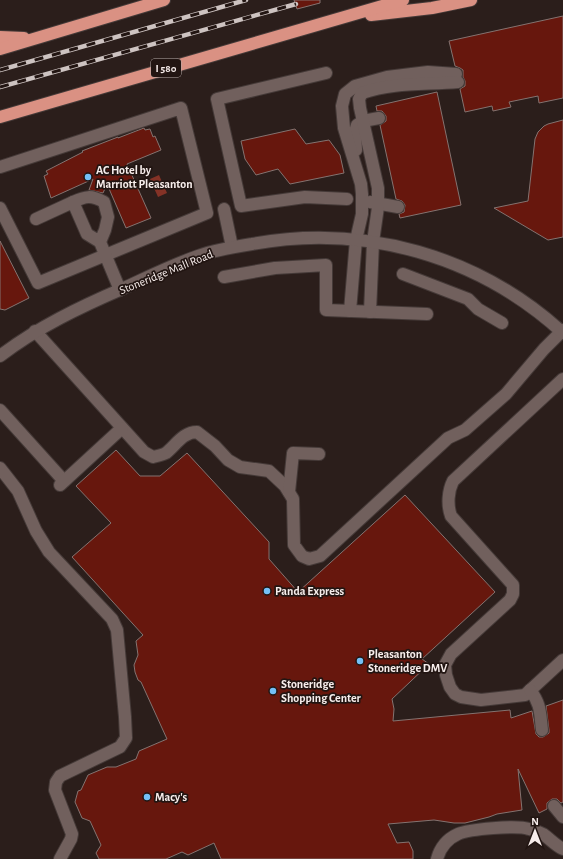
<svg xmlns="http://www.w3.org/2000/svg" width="563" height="859" viewBox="0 0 563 859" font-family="'Alegreya Sans',sans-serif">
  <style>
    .water { fill: #843226 }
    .building { fill: #67170d; stroke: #847370 }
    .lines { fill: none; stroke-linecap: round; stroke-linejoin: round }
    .minor-casing { stroke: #453a38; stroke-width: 14 }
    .highway-casing { stroke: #453a38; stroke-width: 14 }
    .minor { stroke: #71605d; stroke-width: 12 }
    .highway { stroke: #da9183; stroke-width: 12 }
    .rail-casing { stroke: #cdc3c1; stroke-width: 4.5 }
    .rail { stroke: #221512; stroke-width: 3; stroke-dasharray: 9; stroke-linecap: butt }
    .poi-dot { fill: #74c0f6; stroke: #221512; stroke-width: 1.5 }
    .labels { text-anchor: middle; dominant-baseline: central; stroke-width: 3.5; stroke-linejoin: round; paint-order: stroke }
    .shield { fill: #221512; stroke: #b7acaa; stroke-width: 1 }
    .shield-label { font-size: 11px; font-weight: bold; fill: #f7edeb }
    .poi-label { font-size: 12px; font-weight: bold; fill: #f7edeb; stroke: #221512; text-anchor: start }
    .street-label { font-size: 12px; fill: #f7edeb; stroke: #221512 }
  </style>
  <rect width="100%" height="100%" fill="#2b1e1b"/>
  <polygon class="water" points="159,175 167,193 158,197 150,179"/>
  <g class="building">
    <polygon points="294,0 320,0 320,3 297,9"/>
    <polygon points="563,16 563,98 539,103 538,96 509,102 511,107 493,111 492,106 465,112 460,89 465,86 465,81 463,77 463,70 460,68 455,66 449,41"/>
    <polygon points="437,92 461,205 400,218 399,214 404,212 405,205 402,201 396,199 380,125 386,121 386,116 382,111 377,111 376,106"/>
    <polygon points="563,120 563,237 548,240 494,208 528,201 535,139 538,132 544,126 548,124"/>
    <polygon points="144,128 145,130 150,129 153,137 155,136 161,150 127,164 151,218 126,228 107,184 103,193 89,190 93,179 51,198 44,176 48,174 46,171 83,152 82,151 118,137 118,138"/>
    <polygon points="295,129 306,144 329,140 340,155 344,173 290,184 278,169 256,175 245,159 241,141"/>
    <polygon points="0,241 29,298 5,310 0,309"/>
    <polygon points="116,450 140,476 160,476 187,453 269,542 269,559 298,592 405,495 495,592 422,659 429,664 392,699 394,709 393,721 510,710 511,718 532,711 536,734 539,737 543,737 549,733 549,730 546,706 563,700 563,802 561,803 557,799 552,799 547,803 547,809 539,813 518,769 522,810 497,814 489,817 465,823 454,823 434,820 388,824 397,843 409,842 413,851 413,859 221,859 214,843 188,855 182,852 166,859 99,859 96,853 101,845 90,821 82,818 75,802 78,791 81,790 88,775 107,767 116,767 136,759 139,751 167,739 141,682 138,680 135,672 134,665 138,655 136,641 143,635 72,557 111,523 76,486"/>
  </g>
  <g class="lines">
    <g class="minor-casing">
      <g id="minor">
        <polyline points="326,73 217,99 241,206 305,197 347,199"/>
        <polyline points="356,150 355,132 357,125 363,121 379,118"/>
        <polyline points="0,167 181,108 207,213 38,283 0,208"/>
        <polyline points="370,202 398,207"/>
        <polyline points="224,209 232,247"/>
        <polyline points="36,219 73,202"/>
        <path d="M 100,242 L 87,234 L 73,202 C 86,196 91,195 104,202 L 108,217 L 105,230 L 100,242 L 120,290"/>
        <polyline points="403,274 468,299 478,309 502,323"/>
        <polyline points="224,277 275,268 326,265 326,310 427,314"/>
        <polyline points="350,311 356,240 362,214 362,194 361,184 344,128 342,106 345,94 355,86 387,77 428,72 456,74"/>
        <path d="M 370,312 L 373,242 L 378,207 L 378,188 L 360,108 L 359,99 L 362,93 C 393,82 426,85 458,82"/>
        <path d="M 35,331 L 144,452 L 153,457 C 157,456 162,455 166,453 C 176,445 183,432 197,432 L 215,446 L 228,460 L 240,467 L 269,471 L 285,486 L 293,499 L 294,545 L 302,556 L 309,559 L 320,556 L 448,438 L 465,430 L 506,394 L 544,349 L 563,330"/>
        <path d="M 0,356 C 38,327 80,307 124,288 C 148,277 172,265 198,256 C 215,250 233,247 252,244 C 364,223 479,256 563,333"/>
        <path d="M 563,379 L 453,481 C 448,491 447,505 451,516 L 513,585 L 513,594 L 510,600 L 451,654 L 445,665 L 446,675 L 450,687 L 455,694 L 461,697 L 481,700 L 525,695 L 563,660"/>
        <polyline points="0,410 64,481"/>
        <polyline points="0,468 18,491 36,531 49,552 112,619 117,630 125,717 126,738 120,747 60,776 56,782 55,790 72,834 71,839 60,859"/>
        <polyline points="60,485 122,428"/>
        <polyline points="289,492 293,453 319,454"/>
        <path d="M 530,690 C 541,704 540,713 542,730"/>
        <polyline points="554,806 563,817"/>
        <path d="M 437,859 C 440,848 447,839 458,834 C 469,829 517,825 529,829 C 533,830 539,832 543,834 C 550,839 555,845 563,849"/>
      </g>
    </g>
    <g class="highway-casing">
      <g id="highway">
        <polyline points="371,15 432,8 471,0"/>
        <polyline points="0,37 24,38"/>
        <polyline points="0,49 164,0"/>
        <polyline points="0,117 403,0"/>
      </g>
    </g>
    <use href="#minor" class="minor"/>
    <use href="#highway" class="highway"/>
    <g class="rail-casing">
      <g id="rail">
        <polyline points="0,70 246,0"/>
        <polyline points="0,87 296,4"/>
      </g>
    </g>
    <use href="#rail" class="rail"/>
  </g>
  <g class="poi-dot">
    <circle cx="88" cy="177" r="4"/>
    <circle cx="267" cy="591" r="4"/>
    <circle cx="360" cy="661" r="4"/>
    <circle cx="273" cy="691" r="4"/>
    <circle cx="147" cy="797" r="4"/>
  </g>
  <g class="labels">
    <rect class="shield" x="151" y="59" width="30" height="18" rx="3"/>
    <g class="shield-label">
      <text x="166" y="68">I 580</text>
    </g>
    <g class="poi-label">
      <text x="96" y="170">AC Hotel by<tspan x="96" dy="14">Marriott Pleasanton</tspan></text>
      <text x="275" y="591">Panda Express</text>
      <text x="368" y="654">Pleasanton<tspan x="368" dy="14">Stoneridge DMV</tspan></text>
      <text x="281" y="684">Stoneridge<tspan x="281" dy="14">Shopping Center</tspan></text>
      <text x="155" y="797">Macy's</text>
    </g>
    <g class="street-label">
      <text transform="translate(166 272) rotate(-22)">Stoneridge Mall Road</text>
    </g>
  </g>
  <g transform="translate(535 831)" stroke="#221512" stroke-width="3" paint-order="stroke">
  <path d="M0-3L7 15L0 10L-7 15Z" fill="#f7edeb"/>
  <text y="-6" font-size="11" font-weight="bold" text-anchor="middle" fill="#f7edeb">N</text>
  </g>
</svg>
